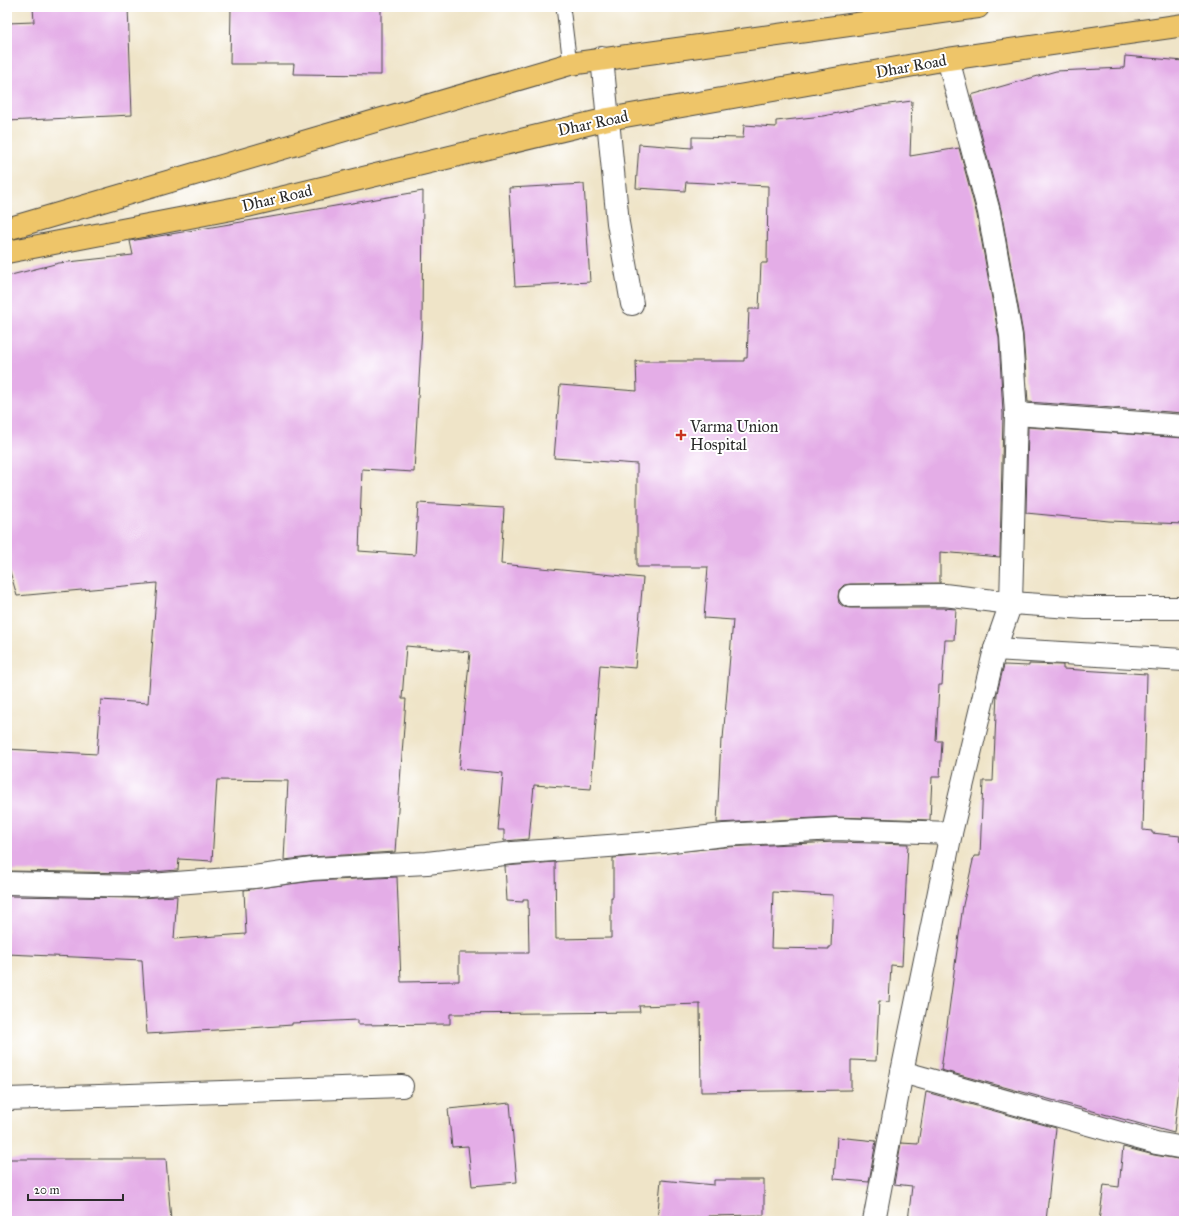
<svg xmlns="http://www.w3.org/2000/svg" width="1191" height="1228" viewBox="0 0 1191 1228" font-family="'IM FELL Great Primer',serif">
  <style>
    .building { fill: #e4ade7; fill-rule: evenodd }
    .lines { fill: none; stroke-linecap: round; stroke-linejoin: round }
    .service-casing { stroke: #484743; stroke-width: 15 }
    .minor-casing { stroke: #484743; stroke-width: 24 }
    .primary-casing { stroke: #484743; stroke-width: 24 }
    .service { stroke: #fff; stroke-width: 13 }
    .minor { stroke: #fff; stroke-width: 22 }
    .primary { stroke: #eec569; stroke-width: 22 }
    .poi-dot { fill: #c8321e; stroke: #fff; stroke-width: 1.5 }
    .labels { text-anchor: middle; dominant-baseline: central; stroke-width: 4; stroke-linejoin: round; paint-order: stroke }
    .street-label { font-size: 16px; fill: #2b2b2b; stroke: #fff }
    .poi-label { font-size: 16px; fill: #2b2b2b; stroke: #fff; text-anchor: start }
  </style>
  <rect width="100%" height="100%" fill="#fff"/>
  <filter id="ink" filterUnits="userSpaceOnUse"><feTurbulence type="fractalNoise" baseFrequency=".025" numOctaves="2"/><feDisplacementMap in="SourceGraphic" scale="8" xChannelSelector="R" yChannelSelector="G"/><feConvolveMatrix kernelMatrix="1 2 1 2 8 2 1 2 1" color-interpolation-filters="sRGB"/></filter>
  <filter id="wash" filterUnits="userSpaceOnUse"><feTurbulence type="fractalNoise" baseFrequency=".012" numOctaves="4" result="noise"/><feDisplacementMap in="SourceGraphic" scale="16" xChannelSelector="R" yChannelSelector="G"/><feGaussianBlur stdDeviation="0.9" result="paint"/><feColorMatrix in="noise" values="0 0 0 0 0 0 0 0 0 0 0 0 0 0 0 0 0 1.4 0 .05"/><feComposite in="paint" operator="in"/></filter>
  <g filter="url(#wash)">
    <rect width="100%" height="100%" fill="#efe4c8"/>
    <g id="blocks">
      <g class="building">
        <polygon points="33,7 128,7 132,115 7,121 7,23 34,22"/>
        <polygon points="231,7 381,7 381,75 293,74 294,64 230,64"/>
        <polygon points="1125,56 1184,61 1184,413 1028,402 1023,334 1001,210 971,95 1056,71 1124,68"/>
        <polygon points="912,101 910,156 959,148 977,215 999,338 1003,414 1000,557 940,552 940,583 850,584 844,585 839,590 838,597 839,603 844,607 850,608 943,608 956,609 954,640 945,640 942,685 939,685 936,741 942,741 940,777 932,777 930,820 835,817 717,823 721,739 723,739 733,620 704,618 708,567 637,567 637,464 554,458 560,385 637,391 636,361 744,361 744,358 747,358 749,309 759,309 761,263 767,263 768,186 686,182 685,191 636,188 639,144 692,148 692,137 743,138 744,125 776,127 776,121 823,116 873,106"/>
        <polygon points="584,184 590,282 515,286 509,188"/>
        <polygon points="423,191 422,326 414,472 362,469 359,551 415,555 418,503 504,508 501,564 643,578 635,668 600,665 591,789 534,785 529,839 504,841 504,830 498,830 503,773 459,769 470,652 406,646 402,699 406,699 395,852 311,857 284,860 288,781 217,780 212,861 179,859 178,870 138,873 7,871 7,749 97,754 101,700 148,703 157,583 17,596 7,561 7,276 59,263 133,255 130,241"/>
        <polygon points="1028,427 1184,438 1184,524 1109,521 1026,513"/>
        <polygon points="1029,664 1063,665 1063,669 1147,674 1143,830 1152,831 1152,833 1180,836 1179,840 1184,841 1184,1042 1174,1133 941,1070 963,905 974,856 980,856 983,781 993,781 997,693 1004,665 1029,666"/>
        <path d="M 836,842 L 908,844 L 902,966 L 891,965 L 889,1002 L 879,1001 L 876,1061 L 851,1060 L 851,1090 L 701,1092 L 700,1004 L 639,1006 L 640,1012 L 450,1014 L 450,1024 L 358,1025 L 358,1020 L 292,1023 L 292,1025 L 250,1028 L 147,1034 L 142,960 L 7,954 L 7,896 L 138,898 L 177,896 L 174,939 L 246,934 L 244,890 L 313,881 L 397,877 L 401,982 L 459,981 L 459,953 L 529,953 L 528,899 L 523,899 L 523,902 L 507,901 L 505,866 L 555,862 L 556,939 L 611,938 L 611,897 L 613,897 L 613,858 L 725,847 ZM 773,892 L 833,895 L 831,947 L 829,947 L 829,949 L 771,948 Z"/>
        <polygon points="926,1092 1056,1128 1046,1221 908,1221 912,1186 894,1184 901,1143 918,1144"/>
        <polygon points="510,1103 517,1182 472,1186 468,1146 452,1147 448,1109"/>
        <polygon points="837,1137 876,1141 869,1182 834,1179"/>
        <polygon points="1123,1147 1154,1155 1184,1160 1184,1221 1099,1221 1104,1185 1119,1187"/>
        <polygon points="7,1159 166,1159 171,1221 7,1221"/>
        <polygon points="661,1180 714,1185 714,1180 764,1180 764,1215 708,1216 707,1221 657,1221"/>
      </g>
    </g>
  </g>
  <g filter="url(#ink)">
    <use href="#blocks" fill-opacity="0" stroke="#484743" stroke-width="1"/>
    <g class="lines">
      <g class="service-casing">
        <polyline id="service" points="563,7 570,64"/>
      </g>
      <g class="minor-casing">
        <g id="minor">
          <polyline points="602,58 618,223 632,304"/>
          <polyline points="1016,414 1184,426"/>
          <polyline points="850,596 944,595 1011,603 1086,608 1184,608"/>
          <polyline points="995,649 1184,660"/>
          <polyline points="7,883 138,886 254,877 312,869 427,863 513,853 663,842 724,835 836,829 951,833"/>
          <polyline points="902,1072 1156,1143 1184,1148"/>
          <polyline points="7,1099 402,1086"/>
          <polyline points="874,1221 902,1072 951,833 995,649 1011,603 1016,414 1011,336 989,212 948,59"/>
        </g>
      </g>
      <g class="primary-casing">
        <g id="primary">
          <polyline points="7,229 570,64 978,7"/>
          <polyline points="7,252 247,206 608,119 948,59 1184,25"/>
        </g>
      </g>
      <use href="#service" class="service"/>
      <use href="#minor" class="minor"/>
      <use href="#primary" class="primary"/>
    </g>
  </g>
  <path class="poi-dot" d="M679 429h4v4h4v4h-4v4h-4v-4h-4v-4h4z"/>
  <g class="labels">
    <g class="street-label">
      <text transform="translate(911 66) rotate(-10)">Dhar Road</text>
      <text transform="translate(593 123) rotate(-12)">Dhar Road</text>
      <text transform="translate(277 198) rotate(-13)">Dhar Road</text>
    </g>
    <g class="poi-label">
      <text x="690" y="426">Varma Union<tspan x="690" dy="18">Hospital</tspan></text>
    </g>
  </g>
  <rect width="1191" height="1228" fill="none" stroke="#fff" stroke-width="24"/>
  <path d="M28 1194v6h95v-6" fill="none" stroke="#2b2b2b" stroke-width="2"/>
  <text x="34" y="1194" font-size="12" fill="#2b2b2b" stroke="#ffffff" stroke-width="3" paint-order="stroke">20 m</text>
</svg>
